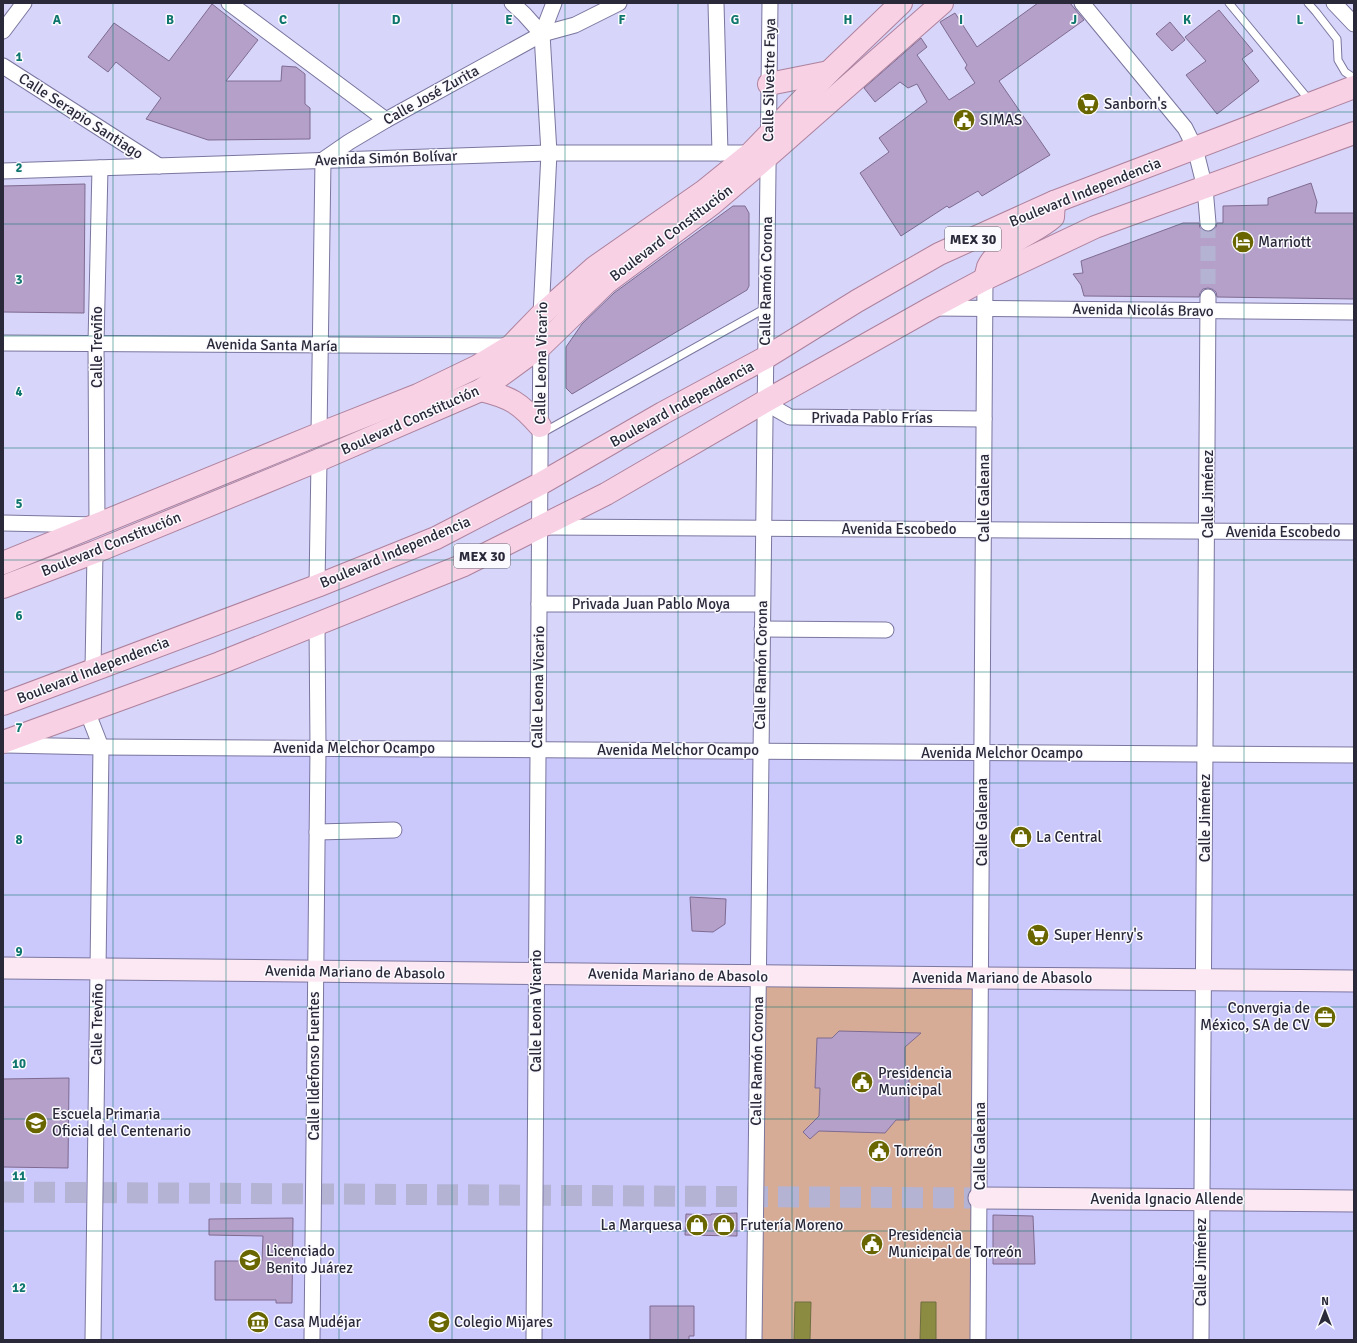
<svg xmlns="http://www.w3.org/2000/svg" width="1357" height="1343" viewBox="0 0 1357 1343" font-family="Signika,sans-serif">
  <style>
    .built { fill: #cbc8fc }
    .green { fill: #d7ac97 }
    .water { fill: #8c8b42; stroke: #6f6e40 }
    .building { fill: #b4a0c8; stroke: #7f6b91 }
    .lines { fill: none; stroke-linecap: round; stroke-linejoin: round }
    .street-tunnel { stroke: #b4b3d3; stroke-width: 15; stroke-dasharray: 15 8; stroke-linecap: butt }
    .secondary-tunnel { stroke: #b4b3d3; stroke-width: 21; stroke-dasharray: 21 10; stroke-linecap: butt }
    .lane-casing { stroke: #7a769f; stroke-width: 9 }
    .street-casing { stroke: #7a769f; stroke-width: 17 }
    .secondary-casing { stroke: #7a769f; stroke-width: 23 }
    .primary-casing { stroke: #ad829d; stroke-width: 24 }
    .lane { stroke: #fff; stroke-width: 7 }
    .street { stroke: #fff; stroke-width: 15 }
    .secondary { stroke: #fce8f2; stroke-width: 21 }
    .primary { stroke: #f8d1e5; stroke-width: 22 }
    .grid { fill: none; stroke: #0f766e; stroke-width: 1; stroke-opacity: 0.55 }
    .labels { text-anchor: middle; dominant-baseline: central; stroke-width: 3; stroke-linejoin: round; paint-order: stroke }
    .shield { fill: #fafafe; stroke: #686875; stroke-width: 1 }
    .shield-label { font-size: 14px; font-weight: bold; fill: #2a293a }
    .street-label { font-size: 15px; fill: #2a293a; stroke: #fafafe }
    .poi-label { font-size: 15px; fill: #2a293a; stroke: #fafafe; text-anchor: start }
    .grid-label { font-size: 13px; text-anchor: middle; font-weight: bold; fill: #0f766e; stroke: #fafafe; stroke-width: 3; stroke-linejoin: round; paint-order: stroke }
  </style>
  <rect width="100%" height="100%" fill="#d7d5f9"/>
  <polygon class="built" points="3,750 1354,759 1354,1340 3,1340"/>
  <polygon class="green" points="758,977 981,979 980,1340 754,1340"/>
  <g class="water">
    <polygon points="795,1302 811,1302 810,1340 794,1340"/>
    <polygon points="921,1302 936,1302 936,1340 920,1340"/>
  </g>
  <g class="building">
    <polygon points="1038,3 1070,3 1084,20 999,81 1050,155 982,196 978,191 949,208 947,206 901,236 860,173 889,152 879,138 927,102 917,84 908,88 900,82 875,102 864,88 921,38 927,47 917,55 949,100 975,83 965,68 967,65 940,22 955,13 977,47"/>
    <polygon points="212,4 258,40 226,81 281,81 282,66 296,67 305,74 305,104 310,108 310,139 208,140 146,119 161,98 116,62 108,72 88,57 114,23 169,61"/>
    <polygon points="1219,10 1253,51 1242,59 1259,81 1217,114 1186,75 1206,61 1185,37"/>
    <polygon points="1170,22 1185,40 1172,51 1156,34"/>
    <polygon points="1311,183 1317,202 1315,213 1354,213 1354,299 1217,297 1216,292 1212,289 1208,288 1203,289 1200,293 1199,297 1084,296 1081,285 1073,274 1083,273 1081,261 1183,223 1199,223 1200,228 1204,231 1208,232 1213,231 1216,227 1217,223 1223,223 1223,206 1268,205 1268,198"/>
    <polygon points="85,184 84,313 3,312 3,186"/>
    <polygon points="733,206 745,206 749,213 749,286 747,290 572,394 566,388 566,347 582,324 614,293"/>
    <polygon points="690,897 726,899 725,924 713,932 692,931"/>
    <polygon points="839,1031 921,1033 905,1047 905,1076 909,1076 909,1120 896,1120 885,1133 819,1131 810,1139 803,1132 819,1116 820,1088 815,1088 817,1038 832,1038"/>
    <polygon points="69,1078 68,1168 3,1167 3,1079"/>
    <polygon points="737,1213 737,1236 685,1235 686,1214 711,1215 711,1214"/>
    <polygon points="993,1215 1033,1216 1035,1264 993,1264"/>
    <polygon points="293,1218 292,1303 276,1303 276,1300 215,1300 215,1261 262,1261 263,1236 209,1235 209,1219"/>
    <polygon points="650,1306 694,1306 694,1336 689,1336 689,1340 650,1340"/>
  </g>
  <g class="lines">
    <polyline class="street-tunnel" points="1208,223 1208,297"/>
    <polyline class="secondary-tunnel" points="3,1192 979,1198"/>
    <g class="lane-casing">
      <g id="lane">
        <polyline points="1229,3 1310,101"/>
        <polyline points="1308,3 1316,12 1337,39 1338,60 1345,72 1354,78"/>
        <polyline points="542,433 766,308"/>
      </g>
    </g>
    <g class="street-casing">
      <g id="street">
        <polyline points="229,3 386,120"/>
        <polyline points="512,3 524,14 542,34"/>
        <polyline points="716,3 720,153"/>
        <polyline points="1082,3 1185,128 1195,148 1205,188 1208,223"/>
        <polyline points="1334,3 1354,24"/>
        <polyline points="3,31 24,3"/>
        <polyline points="3,66 159,166"/>
        <polyline points="3,171 549,153 754,153"/>
        <polyline points="934,308 1354,312"/>
        <polyline points="3,343 510,346"/>
        <polyline points="764,402 790,417 984,419"/>
        <polyline points="319,434 323,160 349,142 386,120 542,34 575,25 619,3"/>
        <polyline points="3,523 97,525 96,343 100,168"/>
        <polyline points="544,527 1354,532"/>
        <polyline points="317,586 319,460"/>
        <polyline points="539,604 762,604"/>
        <polyline points="762,629 886,630"/>
        <polyline points="93,670 95,552"/>
        <polyline points="87,711 101,747 93,1340"/>
        <polyline points="6,745 101,747 1354,755"/>
        <polyline points="317,832 394,830"/>
        <polyline points="312,1340 318,748 317,624"/>
        <polyline points="534,1340 541,315 549,153 542,34 554,3"/>
        <polyline points="754,1340 770,3"/>
        <polyline points="978,1340 985,279"/>
        <polyline points="1201,1340 1208,297"/>
      </g>
    </g>
    <g class="secondary-casing">
      <g id="secondary">
        <polyline points="3,968 981,978 1354,981"/>
        <polyline points="979,1198 1354,1201"/>
      </g>
    </g>
    <g class="primary-casing">
      <g id="primary">
        <polyline points="769,84 829,72"/>
        <path d="M 985,279 C 986,275 987,271 988,267 C 999,244 1034,234 1053,217 L 1054,202"/>
        <path d="M 481,390 C 510,397 520,403 540,426"/>
        <polyline points="3,563 319,434 418,395 478,366 511,346 541,315 595,267 704,191 751,153 829,72 901,3"/>
        <polyline points="3,587 95,552 319,460 481,390 541,346 606,283 712,204 767,157 942,3"/>
        <polyline points="3,704 317,586 436,538 540,484 663,413 765,358 857,301 939,254 1054,202 1354,87"/>
        <polyline points="3,742 220,663 464,565 606,494 764,402 931,308 985,279 1095,227 1354,133"/>
      </g>
    </g>
    <use href="#lane" class="lane"/>
    <use href="#street" class="street"/>
    <use href="#secondary" class="secondary"/>
    <use href="#primary" class="primary"/>
  </g>
  <path class="grid" d="M 113,3 L 113,1340M 226,3 L 226,1340M 339,3 L 339,1340M 452,3 L 452,1340M 565,3 L 565,1340M 678,3 L 678,1340M 792,3 L 792,1340M 905,3 L 905,1340M 1018,3 L 1018,1340M 1131,3 L 1131,1340M 1244,3 L 1244,1340M 3,112 L 1354,112M 3,224 L 1354,224M 3,336 L 1354,336M 3,448 L 1354,448M 3,560 L 1354,560M 3,672 L 1354,672M 3,783 L 1354,783M 3,895 L 1354,895M 3,1007 L 1354,1007M 3,1119 L 1354,1119M 3,1231 L 1354,1231"/>
  <defs>
    <g id="supermarket-disc" transform="scale(1.15)"><circle r="9.5" fill="#696600" stroke="#fafafe"/><path d="M-6-5.5h2.5l.6 2H6L4.5 2H-2.5L-4.4-4H-6ZM-1.5 3.2a1.3 1.3 0 1 0 .1 0ZM3 3.2a1.3 1.3 0 1 0 .1 0Z" fill="#fff"/></g>
    <g id="civic-disc" transform="scale(1.15)"><circle r="9.5" fill="#696600" stroke="#fafafe"/><path d="M-.6-6.5H3V-4.5H.6V-3L4-1V1h2V6H-6V1h2V-1L-.6-3ZM-1.2 2.5V6h2.4V2.5Z" fill="#fff"/></g>
    <g id="hotel-disc" transform="scale(1.15)"><circle r="9.5" fill="#696600" stroke="#fafafe"/><path d="M-6-4.5h1.5V1H6V5H4.5V3h-9V5H-6ZM-4 0a1.8 1.8 0 1 1 3.6 0ZM.5 0V-2.5h3Q6-2.5 6 0Z" fill="#fff"/></g>
    <g id="shop-disc" transform="scale(1.15)"><circle r="9.5" fill="#696600" stroke="#fafafe"/><path d="M-5-2.5h2.3a2.7 3.5 0 0 1 5.4 0H5L5.5 6h-11ZM-1.5-2.5h3a1.5 2.3 0 0 0-3 0Z" fill="#fff"/></g>
    <g id="office-disc" transform="scale(1.15)"><circle r="9.5" fill="#696600" stroke="#fafafe"/><path d="M-6-3h4V-5.5h4V-3h4V5H-6ZM-1-4.5V-3h2v-1.5ZM-6 0V1H6V0Z" fill="#fff"/></g>
    <g id="school-disc" transform="scale(1.15)"><circle r="9.5" fill="#696600" stroke="#fafafe"/><path d="M0-5L7-2L0 1L-7-2ZM-4 1L0 2.5L4 1V4Q0 6-4 4Z" fill="#fff"/></g>
    <g id="museum-disc" transform="scale(1.15)"><circle r="9.5" fill="#696600" stroke="#fafafe"/><path d="M0-6L6-3V-2H-6V-3ZM-5-1h2V3h-2ZM-1-1h2V3h-2ZM3-1h2V3H3ZM-6 4H6V6H-6Z" fill="#fff"/></g>
  </defs>
  <g fill-rule="evenodd">
    <use href="#supermarket-disc" x="1088" y="104"/>
    <use href="#civic-disc" x="964" y="120"/>
    <use href="#hotel-disc" x="1243" y="242"/>
    <use href="#shop-disc" x="1021" y="837"/>
    <use href="#supermarket-disc" x="1038" y="935"/>
    <use href="#office-disc" x="1325" y="1017"/>
    <use href="#civic-disc" x="862" y="1082"/>
    <use href="#school-disc" x="36" y="1123"/>
    <use href="#civic-disc" x="879" y="1151"/>
    <use href="#shop-disc" x="697" y="1225"/>
    <use href="#shop-disc" x="724" y="1225"/>
    <use href="#civic-disc" x="872" y="1244"/>
    <use href="#school-disc" x="250" y="1260"/>
    <use href="#museum-disc" x="258" y="1322"/>
    <use href="#school-disc" x="439" y="1322"/>
  </g>
  <g class="labels">
    <g class="shield">
      <rect x="945" y="227" width="56" height="24" rx="3"/>
      <rect x="454" y="544" width="56" height="24" rx="3"/>
    </g>
    <g class="shield-label">
      <text x="973" y="239">MEX 30</text>
      <text x="482" y="556">MEX 30</text>
    </g>
    <g class="street-label">
      <text transform="translate(769 80) rotate(-89)">Calle Silvestre Faya</text>
      <text transform="translate(431 95) rotate(-29)">Calle José Zurita</text>
      <text transform="translate(81 116) rotate(33)">Calle Serapio Santiago</text>
      <text transform="translate(386 158) rotate(-2)">Avenida Simón Bolívar</text>
      <text transform="translate(1085 192) rotate(-22)">Boulevard Independencia</text>
      <text transform="translate(671 233) rotate(-37)">Boulevard Constitución</text>
      <text transform="translate(766 281) rotate(-89)">Calle Ramón Corona</text>
      <text transform="translate(1143 310) rotate(1)">Avenida Nicolás Bravo</text>
      <text transform="translate(272 345) rotate(1)">Avenida Santa María</text>
      <text transform="translate(97 347) rotate(-90)">Calle Treviño</text>
      <text transform="translate(541 363) rotate(-89)">Calle Leona Vicario</text>
      <text transform="translate(682 404) rotate(-29)">Boulevard Independencia</text>
      <text x="872" y="418">Privada Pablo Frías</text>
      <text transform="translate(410 420) rotate(-24)">Boulevard Constitución</text>
      <text transform="translate(1208 494) rotate(-90)">Calle Jiménez</text>
      <text transform="translate(984 498) rotate(-90)">Calle Galeana</text>
      <text x="899" y="529">Avenida Escobedo</text>
      <text x="1283" y="532">Avenida Escobedo</text>
      <text transform="translate(111 544) rotate(-22)">Boulevard Constitución</text>
      <text transform="translate(395 552) rotate(-23)">Boulevard Independencia</text>
      <text x="651" y="604">Privada Juan Pablo Moya</text>
      <text transform="translate(761 665) rotate(-89)">Calle Ramón Corona</text>
      <text transform="translate(93 670) rotate(-21)">Boulevard Independencia</text>
      <text transform="translate(538 687) rotate(-89)">Calle Leona Vicario</text>
      <text x="354" y="748">Avenida Melchor Ocampo</text>
      <text x="678" y="750">Avenida Melchor Ocampo</text>
      <text x="1002" y="753">Avenida Melchor Ocampo</text>
      <text transform="translate(1205 818) rotate(-90)">Calle Jiménez</text>
      <text transform="translate(982 822) rotate(-90)">Calle Galeana</text>
      <text transform="translate(355 972) rotate(1)">Avenida Mariano de Abasolo</text>
      <text transform="translate(678 975) rotate(1)">Avenida Mariano de Abasolo</text>
      <text x="1002" y="978">Avenida Mariano de Abasolo</text>
      <text transform="translate(536 1011) rotate(-90)">Calle Leona Vicario</text>
      <text transform="translate(97 1024) rotate(-89)">Calle Treviño</text>
      <text transform="translate(757 1061) rotate(-89)">Calle Ramón Corona</text>
      <text transform="translate(314 1066) rotate(-90)">Calle Ildefonso Fuentes</text>
      <text transform="translate(980 1146) rotate(-90)">Calle Galeana</text>
      <text x="1167" y="1199">Avenida Ignacio Allende</text>
      <text transform="translate(1201 1262) rotate(-90)">Calle Jiménez</text>
    </g>
    <g class="poi-label">
      <text x="1104" y="104">Sanborn's</text>
      <text x="980" y="120">SIMAS</text>
      <text x="1258" y="242">Marriott</text>
      <text x="1036" y="837">La Central</text>
      <text x="1054" y="935">Super Henry's</text>
      <text x="1310" y="1008" text-anchor="end">Convergia de<tspan x="1310" dy="17">México, SA de CV</tspan></text>
      <text x="878" y="1073">Presidencia<tspan x="878" dy="17">Municipal</tspan></text>
      <text x="52" y="1114">Escuela Primaria<tspan x="52" dy="17">Oficial del Centenario</tspan></text>
      <text x="894" y="1151">Torreón</text>
      <text x="682" y="1225" text-anchor="end">La Marquesa</text>
      <text x="740" y="1225">Frutería Moreno</text>
      <text x="888" y="1235">Presidencia<tspan x="888" dy="17">Municipal de Torreón</tspan></text>
      <text x="266" y="1251">Licenciado<tspan x="266" dy="17">Benito Juárez</tspan></text>
      <text x="274" y="1322">Casa Mudéjar</text>
      <text x="454" y="1322">Colegio Mijares</text>
    </g>
  </g>
  <g class="grid-label">
    <text x="57" y="24">A</text>
    <text x="170" y="24">B</text>
    <text x="283" y="24">C</text>
    <text x="396" y="24">D</text>
    <text x="509" y="24">E</text>
    <text x="622" y="24">F</text>
    <text x="735" y="24">G</text>
    <text x="848" y="24">H</text>
    <text x="961" y="24">I</text>
    <text x="1074" y="24">J</text>
    <text x="1187" y="24">K</text>
    <text x="1300" y="24">L</text>
    <text x="19" y="61">1</text>
    <text x="19" y="172">2</text>
    <text x="19" y="284">3</text>
    <text x="19" y="396">4</text>
    <text x="19" y="508">5</text>
    <text x="19" y="620">6</text>
    <text x="19" y="732">7</text>
    <text x="19" y="844">8</text>
    <text x="19" y="956">9</text>
    <text x="19" y="1068">10</text>
    <text x="19" y="1180">11</text>
    <text x="19" y="1292">12</text>
  </g>
  <rect width="1357" height="1343" fill="none" stroke="#2a293a" stroke-width="8"/>
  <g transform="translate(1325 1311)" stroke="#fafafe" stroke-width="3" paint-order="stroke">
  <path d="M0-3L7 15L0 10L-7 15Z" fill="#2a293a"/>
  <text y="-6" font-size="11" font-weight="bold" text-anchor="middle" fill="#2a293a">N</text>
  </g>
</svg>
